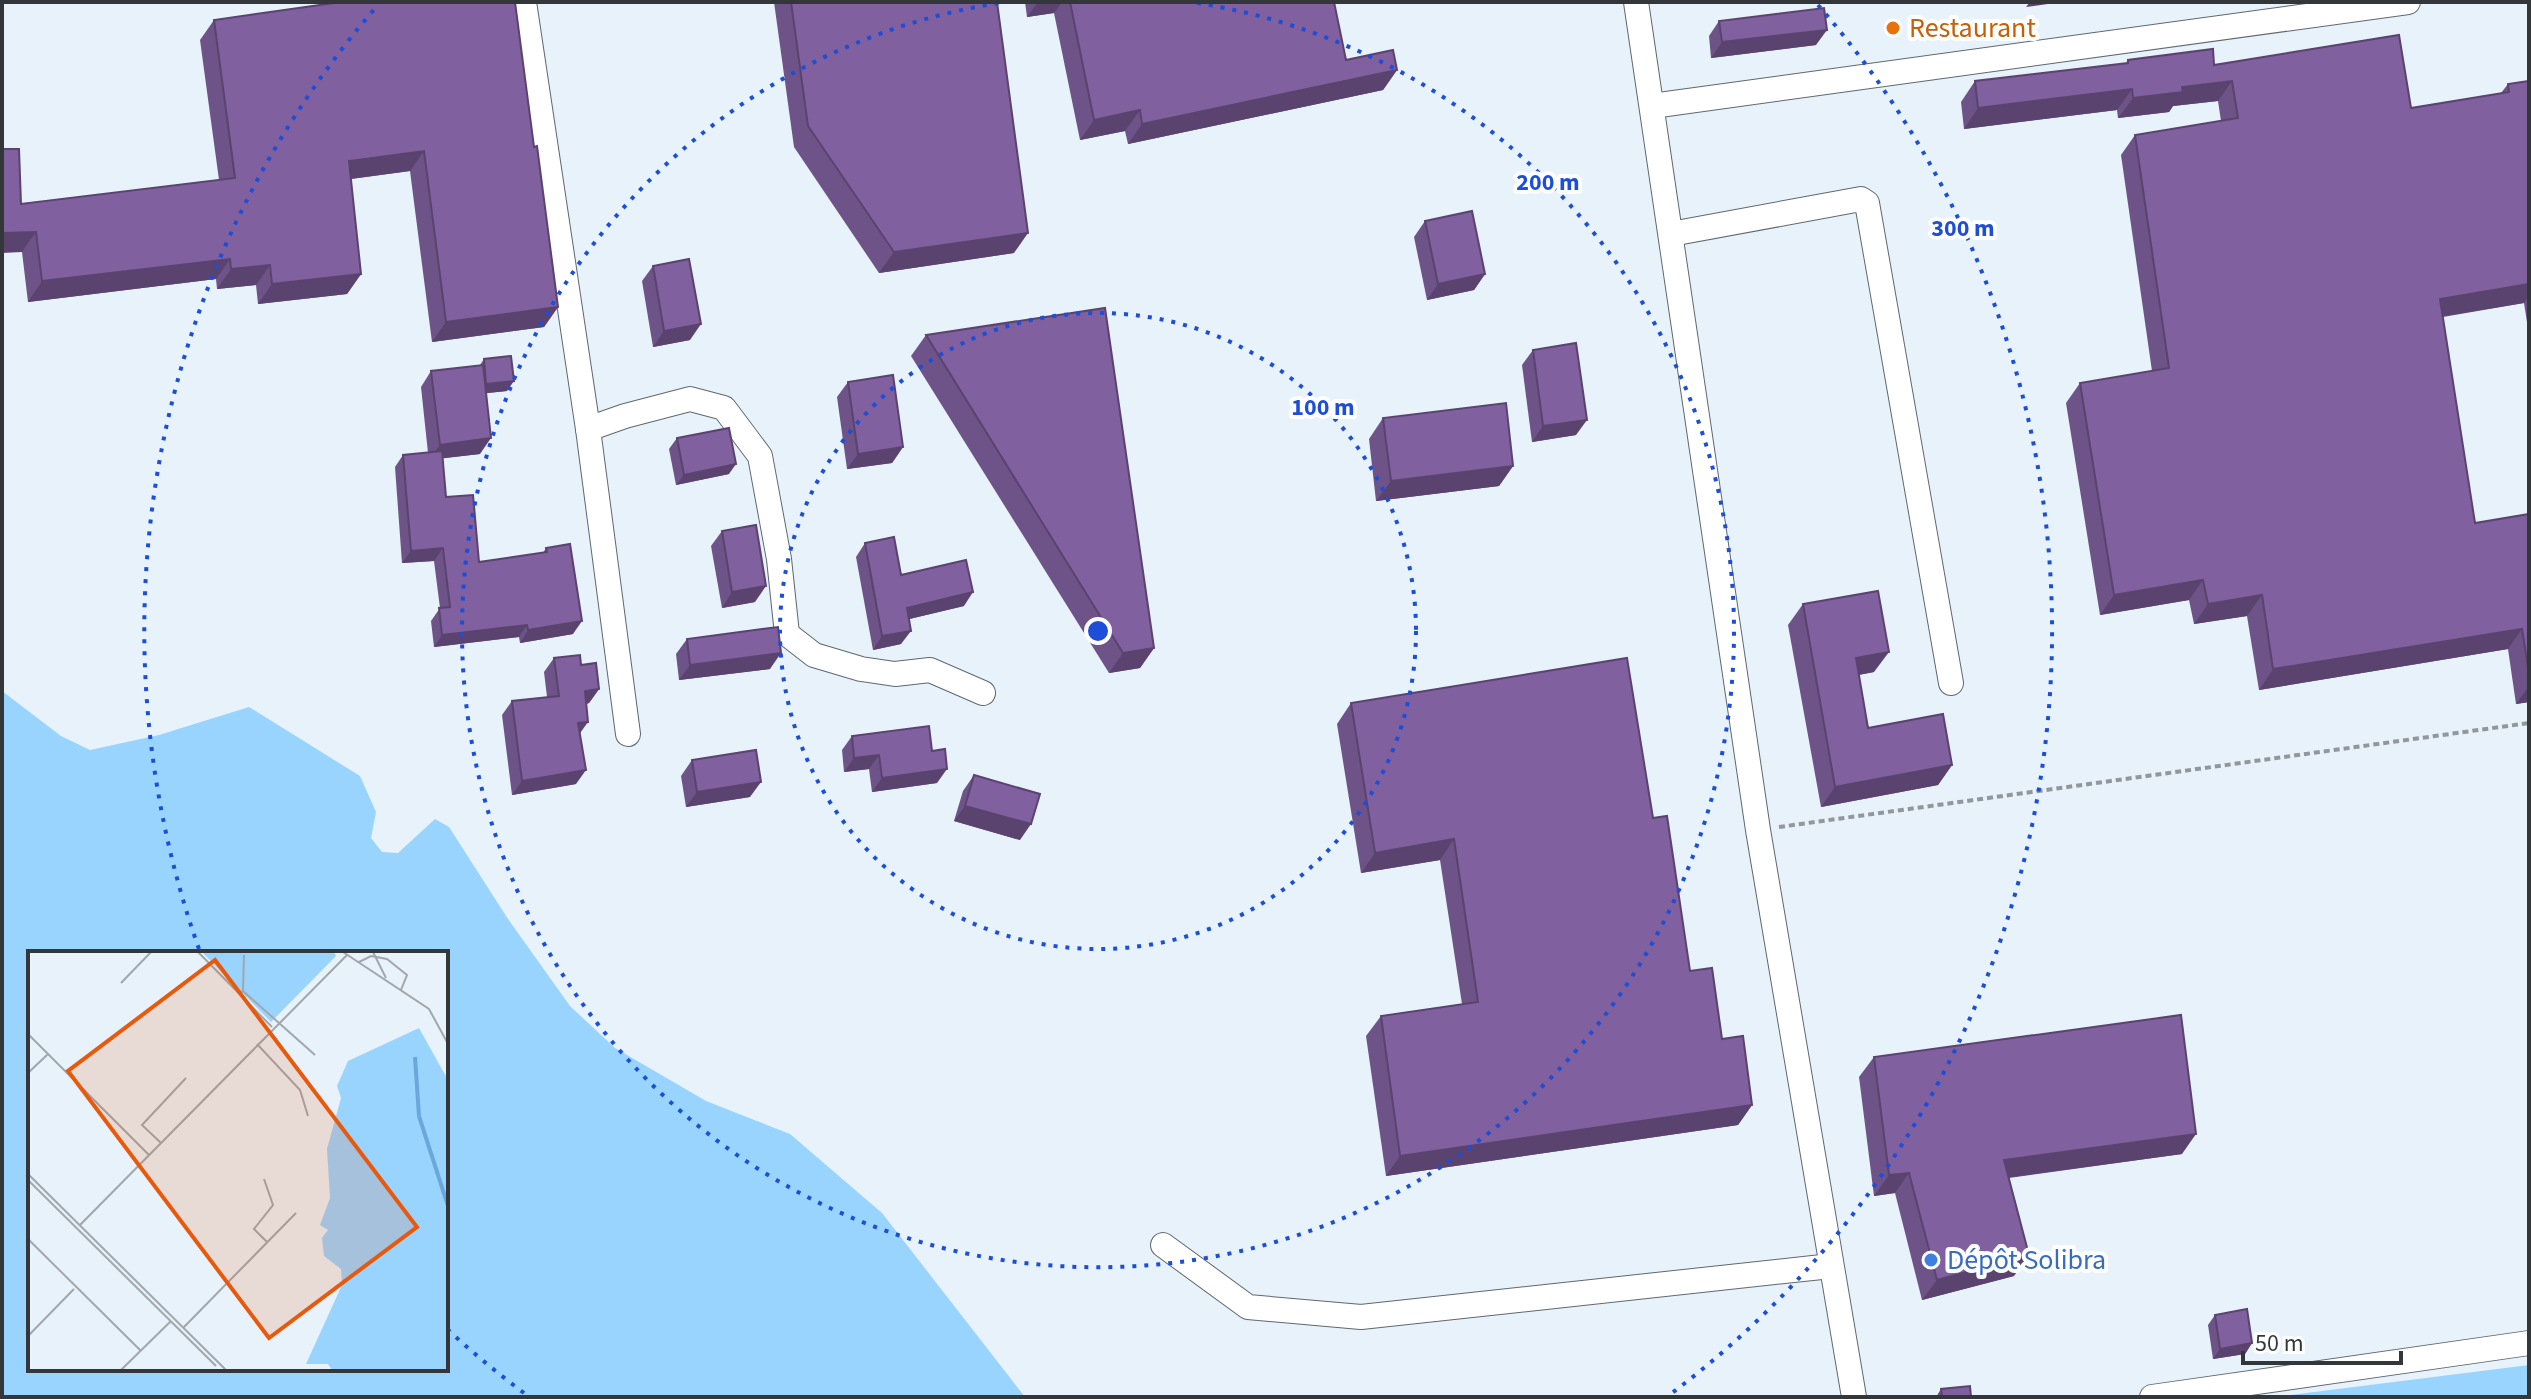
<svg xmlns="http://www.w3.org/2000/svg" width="2531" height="1399" viewBox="0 0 2531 1399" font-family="'Source Sans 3',sans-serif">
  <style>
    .green { fill: #99d4ff; fill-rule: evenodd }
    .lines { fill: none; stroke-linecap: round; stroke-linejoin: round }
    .minor-casing { stroke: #5f686e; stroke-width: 26 }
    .path { stroke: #91979d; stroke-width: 4; stroke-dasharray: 6 4; stroke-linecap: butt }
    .minor { stroke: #fff; stroke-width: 24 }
    .wall { fill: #6e5388 }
    .shaded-wall { fill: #5a436f }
    .building { fill: #80609e; stroke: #5a436f; stroke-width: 2 }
    .ring { fill: none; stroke: #1d4ed8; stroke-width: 4; stroke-dasharray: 4 8 }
    .food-dot { fill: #e8710a; stroke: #fefefe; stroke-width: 3 }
    .shop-dot { fill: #3f7fe0; stroke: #fefefe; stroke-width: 3 }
    .labels { text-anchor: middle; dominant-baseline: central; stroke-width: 8; stroke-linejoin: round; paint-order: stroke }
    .food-label { font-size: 28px; fill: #c56008; stroke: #fefefe; text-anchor: start }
    .shop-label { font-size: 28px; fill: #366cbe; stroke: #fefefe; text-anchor: start }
    .inset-river { fill: none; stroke: #6ba6dc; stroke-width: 4 }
    .inset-road { fill: none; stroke: #a0a7ad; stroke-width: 2 }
    .view { fill: #e8590c; fill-opacity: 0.15; stroke: #e8590c; stroke-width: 4 }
    .inset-edge { fill: none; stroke: #34373a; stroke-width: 4 }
    .centre { fill: #1d4ed8; stroke: #fefefe; stroke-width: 4 }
    .ring-label { font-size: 24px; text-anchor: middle; font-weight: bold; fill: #1d4ed8; stroke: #fefefe; stroke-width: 8; stroke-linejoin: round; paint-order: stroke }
  </style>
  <rect width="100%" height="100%" fill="#e8f2fa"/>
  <g class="green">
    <path d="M 2,691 L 61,736 L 90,750 L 159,735 L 249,707 L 360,776 L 376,812 L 371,838 L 382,852 L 398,853 L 435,819 L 449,827 L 508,919 L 570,1006 L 615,1048 L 706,1101 L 790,1134 L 882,1213 L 1025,1397 L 2,1397 ZM 30,953 L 446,953 L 446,1369 L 30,1369 Z"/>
    <polygon points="2529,1365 2529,1397 2275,1397"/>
  </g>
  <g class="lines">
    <g class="minor-casing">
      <g id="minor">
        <polyline points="524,2 588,429 628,734"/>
        <polyline points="1636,2 1758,830 1854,1397"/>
        <polyline points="1652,106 2408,2"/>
        <polyline points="1671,234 1861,199 1867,203 1951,683"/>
        <polyline points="588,429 625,416 690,399 724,408 760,456 779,559 787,634 814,655 861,669 895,674 930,670 983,693"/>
        <polyline points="1163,1245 1248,1307 1361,1317 1831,1266"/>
        <polyline points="2152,1397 2529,1343"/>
      </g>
    </g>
    <polyline class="path" points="1779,827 2529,723"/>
    <use href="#minor" class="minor"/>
  </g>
  <g class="wall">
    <polygon points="774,2 997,2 1014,253 879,273 794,147"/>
    <polygon points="1025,2 1334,2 1346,60 1397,70 1383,90 1128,144 1125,131 1080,140 1054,13 1027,17"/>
    <polygon points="214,20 534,147 558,307 544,327 432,342 410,171 351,179 361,274 347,294 258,304 256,285 217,289 216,279 28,302 22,252 21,204 219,180 200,40"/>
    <polygon points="1719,21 1816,45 1711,58 1709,36"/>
    <polygon points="2128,60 2214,65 2411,108 2501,93 2508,84 2529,81 2529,335 2524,303 2443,317 2475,523 2529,514 2529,702 2516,704 2508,649 2259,690 2247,616 2194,624 2189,600 2100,615 2066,403 2080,383 2152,371 2121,155 2135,135 2221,121 2218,101 2173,106 2169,112 2118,118 2117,110 1964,129 1961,102 1975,81 2126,63"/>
    <polygon points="1425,221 1485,274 1474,290 1427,300 1414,237"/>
    <polygon points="653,266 690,340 653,347 642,281"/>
    <polygon points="926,335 1154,648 1140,668 1109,673 911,356"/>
    <polygon points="1533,350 1576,435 1532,442 1522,365"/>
    <polygon points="484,359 507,391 486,393 480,454 443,458 446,497 479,562 543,553 546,548 573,634 520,643 519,637 434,647 431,621 440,608 434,561 402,563 395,467 403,455 428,453 421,387 431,371 480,365"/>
    <polygon points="848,382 903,447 892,463 847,469 837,397"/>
    <polygon points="1383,418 1513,466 1499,486 1376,501 1369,439"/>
    <polygon points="677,438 729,474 676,485 669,449"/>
    <polygon points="722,531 755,602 722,608 711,546"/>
    <polygon points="865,543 901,575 964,606 909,619 901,644 873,650 856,557"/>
    <polygon points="1803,604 1874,672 1859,675 1868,728 1952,765 1938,785 1821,807 1788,625"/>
    <polygon points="687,639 770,669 679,680 676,654"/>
    <polygon points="554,658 581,665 599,689 589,703 587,704 580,734 576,784 512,795 502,715 512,701 547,697 544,672"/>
    <polygon points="1351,703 1653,818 1690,971 1752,1105 1738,1125 1386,1176 1366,1036 1381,1016 1462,1004 1440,860 1361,873 1337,724"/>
    <polygon points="852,736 937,783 872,792 869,769 844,772 842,750"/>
    <polygon points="692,760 750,797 686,807 681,776"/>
    <polygon points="974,775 1020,840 954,821 963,791"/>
    <polygon points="1874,1057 2182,1154 2009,1178 2014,1276 1922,1300 1895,1193 1874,1196 1859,1077"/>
    <polygon points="2215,1315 2252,1343 2245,1354 2213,1359 2208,1325"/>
    <polygon points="1941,1389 1971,1397 1936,1397"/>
  </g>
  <g class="shaded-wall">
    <polygon points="1038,2 1062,2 1054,13 1027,17"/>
    <polygon points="2030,2 2062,2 2026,7"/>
    <polygon points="1827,30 1816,45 1711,58 1722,42"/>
    <polygon points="1397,70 1383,90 1128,144 1142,124"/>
    <polygon points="2232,81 2218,101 2173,106 2169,112 2118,118 2133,98 2182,87"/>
    <polygon points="2132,89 2117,110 1964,129 1978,108"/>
    <polygon points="1140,110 1125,131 1080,140 1094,120"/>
    <polygon points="424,151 410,171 335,181 349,161"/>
    <polygon points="36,232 22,252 2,253 2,233"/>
    <polygon points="1028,233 1014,253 879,273 894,252"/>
    <polygon points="230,259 216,279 28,302 42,281"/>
    <polygon points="270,265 256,285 217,289 231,269"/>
    <polygon points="361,274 347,294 258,304 272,284"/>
    <polygon points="1485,274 1474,290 1427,300 1438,284"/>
    <polygon points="2529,284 2529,296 2524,303 2426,319 2440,299"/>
    <polygon points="558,307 544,327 432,342 446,322"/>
    <polygon points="701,324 690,340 653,347 664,331"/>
    <polygon points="514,381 507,391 479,394 486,384"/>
    <polygon points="1587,420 1576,435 1532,442 1543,426"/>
    <polygon points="491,438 480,454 429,460 440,445"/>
    <polygon points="903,447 892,463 847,469 858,454"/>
    <polygon points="736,464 729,474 676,485 684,475"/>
    <polygon points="1513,466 1499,486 1376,501 1391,481"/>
    <polygon points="443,548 434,561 402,563 411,551"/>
    <polygon points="2203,580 2189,600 2100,615 2114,595"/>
    <polygon points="766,586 755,602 722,608 732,592"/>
    <polygon points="973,592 964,606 897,622 907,608"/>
    <polygon points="2262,595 2247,616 2194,624 2208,604"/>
    <polygon points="582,621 573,634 520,643 528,630"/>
    <polygon points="527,625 519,637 434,647 442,635"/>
    <polygon points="2522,629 2508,649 2259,690 2273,669"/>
    <polygon points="911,631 901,644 873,650 882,636"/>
    <polygon points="1154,648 1140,668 1109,673 1123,653"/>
    <polygon points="1889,652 1874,672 1841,678 1856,658"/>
    <polygon points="781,653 770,669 679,680 690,665"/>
    <polygon points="2529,686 2529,702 2516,704"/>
    <polygon points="599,689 589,703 575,705 585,691"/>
    <polygon points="588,722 578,736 578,723"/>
    <polygon points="879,755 869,769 844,772 854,758"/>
    <polygon points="1952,765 1938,785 1821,807 1835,787"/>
    <polygon points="947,769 937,783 872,792 882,778"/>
    <polygon points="586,770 576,784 512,795 522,781"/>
    <polygon points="761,782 750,797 686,807 697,792"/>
    <polygon points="965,806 1031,824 1020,840 954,821"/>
    <polygon points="1454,839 1440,860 1361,873 1375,853"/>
    <polygon points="1752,1105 1738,1125 1386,1176 1400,1156"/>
    <polygon points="2196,1134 2182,1154 1990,1180 2004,1160"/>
    <polygon points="1909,1173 1895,1193 1874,1196 1889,1175"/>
    <polygon points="2029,1255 2014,1276 1922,1300 1937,1280"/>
    <polygon points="2252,1343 2245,1354 2213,1359 2220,1349"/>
  </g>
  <g class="building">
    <polygon points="341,2 515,2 534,147 537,146 558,307 446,322 424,151 349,161 361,274 272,284 270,265 231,269 230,259 42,281 36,232 2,233 2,149 19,149 21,204 235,178 214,20"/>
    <polygon points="791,2 997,2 1028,233 894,252 808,126"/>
    <polygon points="1070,2 1334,2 1346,60 1393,50 1397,70 1142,124 1140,110 1094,120"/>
    <polygon points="1824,8 1827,30 1722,42 1719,21"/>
    <polygon points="2399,35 2411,108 2509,92 2508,84 2529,81 2529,284 2440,299 2475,523 2529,514 2529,674 2522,629 2273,669 2262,595 2208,604 2203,580 2114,595 2080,383 2169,368 2135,135 2238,118 2232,81 2182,87 2183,92 2133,98 2132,89 1978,108 1975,81 2128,63 2128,60 2213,49 2214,65"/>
    <polygon points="1472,211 1485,274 1438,284 1425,221"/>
    <polygon points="689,259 701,324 664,331 653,266"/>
    <polygon points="1105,308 1154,648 1123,653 926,335"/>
    <polygon points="1576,343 1587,420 1543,426 1533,350"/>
    <polygon points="511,356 514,381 486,384 484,359"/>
    <polygon points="483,365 491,438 440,445 431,371"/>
    <polygon points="893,375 903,447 858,454 848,382"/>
    <polygon points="1506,403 1513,466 1391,481 1383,418"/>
    <polygon points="729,428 736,464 684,475 677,438"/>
    <polygon points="442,451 446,497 473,495 479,562 547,552 546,548 570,544 582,621 528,630 527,625 442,635 439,608 450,607 443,548 411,551 403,455"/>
    <polygon points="756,525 766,586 732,592 722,531"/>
    <polygon points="894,537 901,575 966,560 973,592 907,608 911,631 882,636 865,543"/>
    <polygon points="1878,591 1889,652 1856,658 1868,728 1943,714 1952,765 1835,787 1803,604"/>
    <polygon points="778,627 781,653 690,665 687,639"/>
    <polygon points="580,655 581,665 596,663 599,689 585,691 588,722 578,723 586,770 522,781 512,701 559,696 554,658"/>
    <polygon points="1627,658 1653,818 1667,816 1690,971 1712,968 1722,1039 1743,1036 1752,1105 1400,1156 1381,1016 1478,1002 1454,839 1375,853 1351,703"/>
    <polygon points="929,726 932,751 945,749 947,769 882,778 879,755 854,758 852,736"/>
    <polygon points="756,750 761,782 697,792 692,760"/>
    <polygon points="974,775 1040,794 1031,824 965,806"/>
    <polygon points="2181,1015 2196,1134 2004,1160 2029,1255 1937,1280 1909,1173 1889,1175 1874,1057"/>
    <polygon points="2247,1309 2252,1343 2220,1349 2215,1315"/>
    <polygon points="1970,1386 1971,1397 1942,1397 1941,1389"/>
  </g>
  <g class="ring">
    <circle cx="1098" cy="631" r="318"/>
    <path d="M1197 3A636 636 0 1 1 999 3"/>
    <path d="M524 1393A954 954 0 0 1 447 1329M199 949A954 954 0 0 1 378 5M1818 5A954 954 0 0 1 1672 1393"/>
  </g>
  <circle class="food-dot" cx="1893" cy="28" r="8"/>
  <circle class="shop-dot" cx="1931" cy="1260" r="8"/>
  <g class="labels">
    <g class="food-label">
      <text x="1909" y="28">Restaurant</text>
    </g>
    <g class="shop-label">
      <text x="1947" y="1260">Dépôt Solibra</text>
    </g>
  </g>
  <g transform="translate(28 951)">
    <rect width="420" height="420" fill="#e8f2fa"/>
    <path d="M 174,1 L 306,1 L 308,5 L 243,71 ZM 391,77 L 420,129 L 420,419 L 304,419 L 300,413 L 278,413 L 314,334 L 313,318 L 296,305 L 294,287 L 300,279 L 292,274 L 302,247 L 299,198 L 313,147 L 309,135 L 320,110 Z" fill="#99d4ff"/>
    <path class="inset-river" d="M 387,106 L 391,165 L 420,255"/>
    <path class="inset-road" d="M 170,1 L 244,76M 315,1 L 401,58 L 420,93M 345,1 L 358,27M 331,11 L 343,5 L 359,8 L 379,24 L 373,39M 93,32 L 123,1M 215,40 L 216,4M 211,42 L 215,40 L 287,104M 0,83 L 121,204M 229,93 L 272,139 L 280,165M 0,122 L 20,103M 133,192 L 114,174 L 158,127M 0,223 L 198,419M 236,228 L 245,254 L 226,278 L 239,291M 0,229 L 188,415M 51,275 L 319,4M 0,288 L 112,399M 156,376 L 268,262M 0,385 L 46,338M 93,419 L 143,370"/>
    <path class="view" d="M 187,9 L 389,276 L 241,387 L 40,120 Z"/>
    <rect width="420" height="420" class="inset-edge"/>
  </g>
  <circle cx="1098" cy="631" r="12" class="centre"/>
  <g class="ring-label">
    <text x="1548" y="190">200 m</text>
    <text x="1963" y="236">300 m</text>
    <text x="1323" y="415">100 m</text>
  </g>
  <rect width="2531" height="1399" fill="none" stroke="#34373a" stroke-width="8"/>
  <path d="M2243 1351v12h158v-12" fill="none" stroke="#34373a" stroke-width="4"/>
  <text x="2255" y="1351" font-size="24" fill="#34373a" stroke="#fefefe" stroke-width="6" paint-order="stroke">50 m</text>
</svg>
